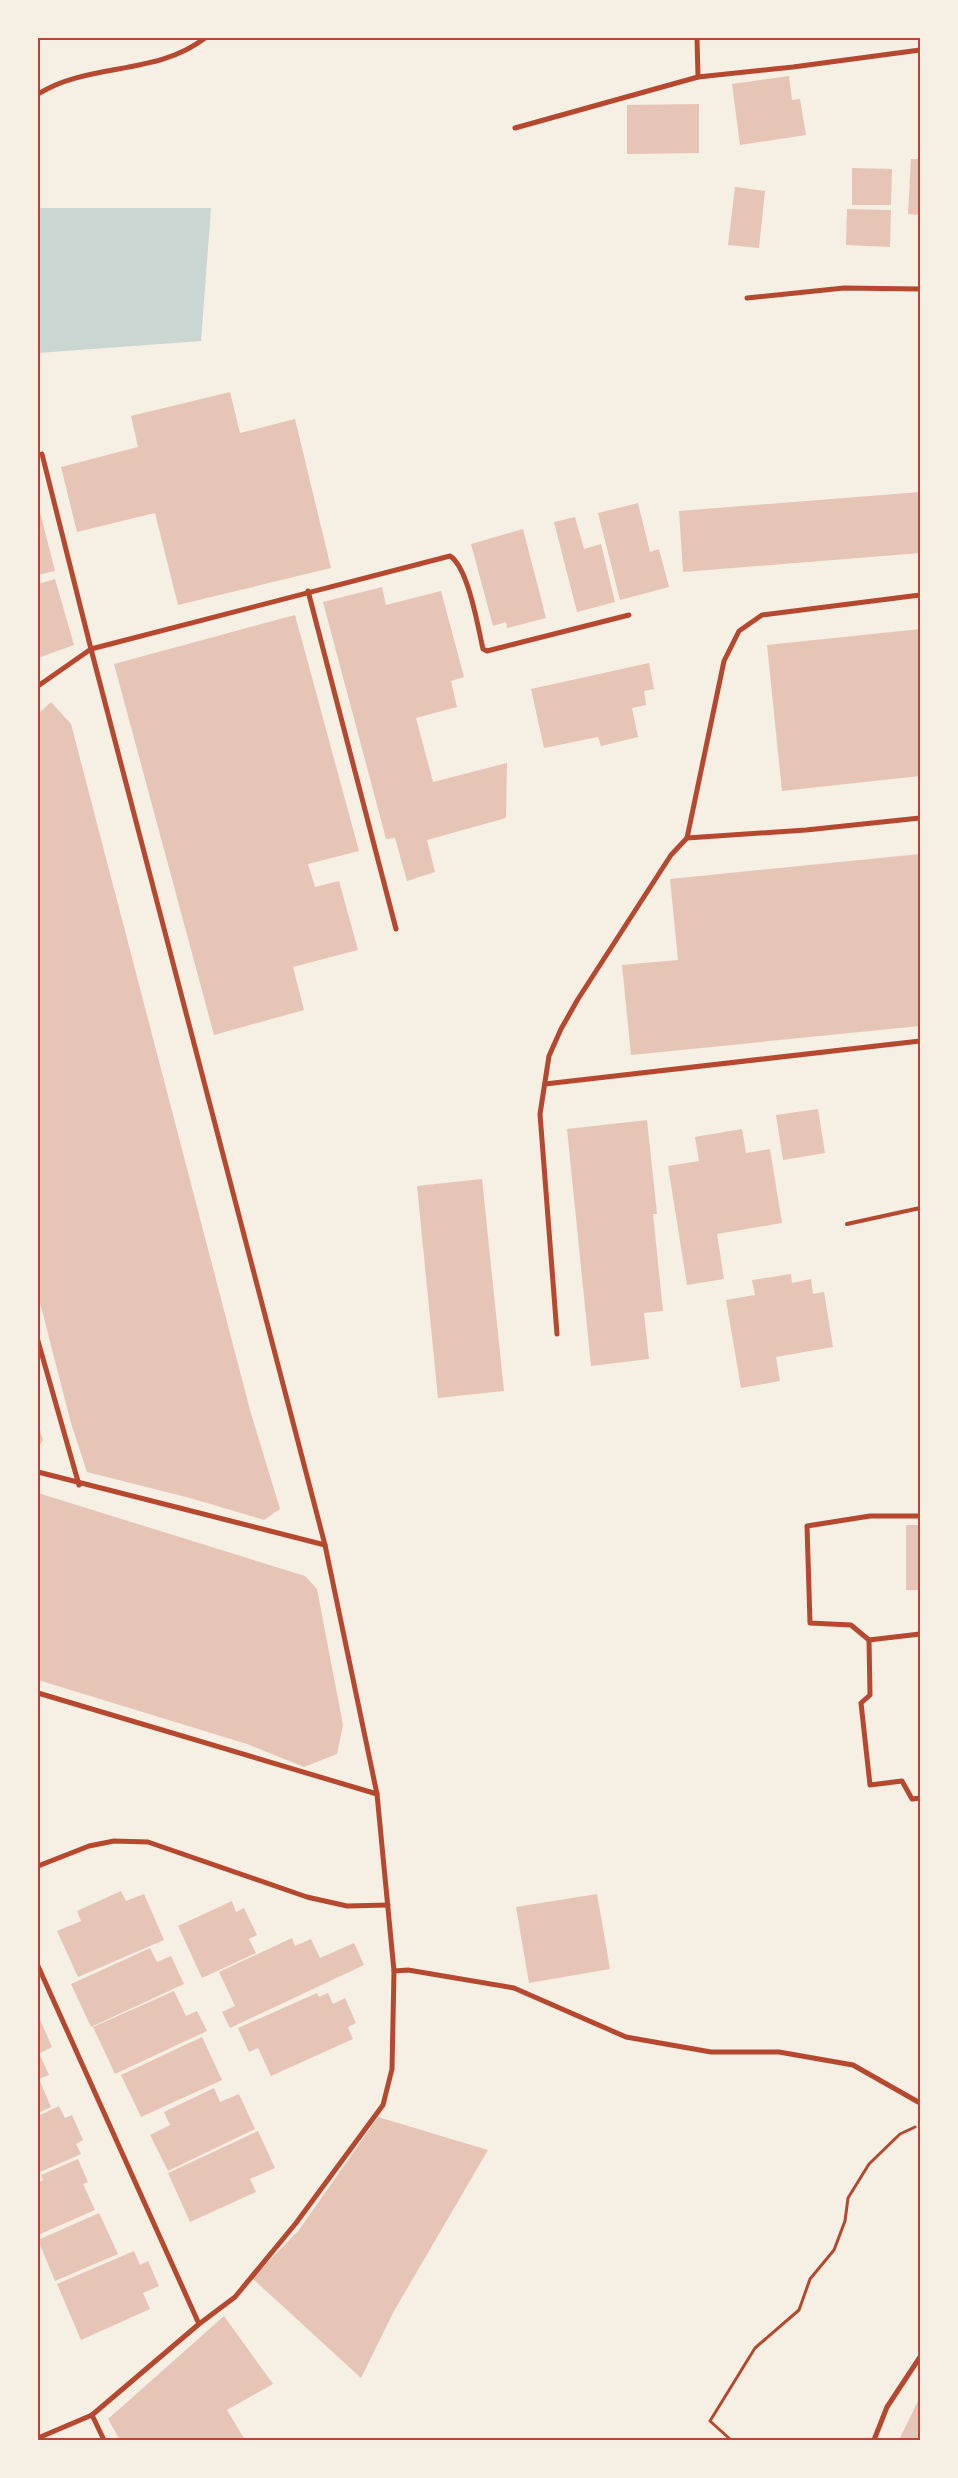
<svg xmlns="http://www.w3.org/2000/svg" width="958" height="2478" viewBox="0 0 958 2478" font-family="'Work Sans',sans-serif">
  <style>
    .water { fill: #c9d6d2 }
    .building { fill: #e6c5b7 }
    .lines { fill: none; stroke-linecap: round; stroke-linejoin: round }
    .path { stroke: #b5482f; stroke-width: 3 }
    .service { stroke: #b5482f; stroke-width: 4 }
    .minor { stroke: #b5482f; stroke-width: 5 }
    .neatline { fill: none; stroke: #b5482f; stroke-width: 2 }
  </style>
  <rect width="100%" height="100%" fill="#f6efe4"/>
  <polygon class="water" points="38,208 211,208 201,341 38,353"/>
  <g class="building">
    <polygon points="789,76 792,100 800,99 806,135 740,145 732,84"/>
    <polygon points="699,104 699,153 627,154 627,105"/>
    <polygon points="911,159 920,159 920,215 908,214"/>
    <polygon points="852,168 892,169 891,205 852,205"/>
    <polygon points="735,187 765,191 759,248 728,245"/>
    <polygon points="847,209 891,210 890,247 846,245"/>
    <polygon points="230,392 240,433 295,419 331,568 178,605 155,513 77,532 61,467 138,447 131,416"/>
    <polygon points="920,492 920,553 683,572 679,511"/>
    <polygon points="638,503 650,552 659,549 669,587 620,600 598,513"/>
    <polygon points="38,504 55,571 38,575"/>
    <polygon points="575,517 584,549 601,544 615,602 577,612 554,522"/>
    <polygon points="523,529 546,618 507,628 506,622 493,626 471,544"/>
    <polygon points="55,579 74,645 38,658 38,584"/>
    <polygon points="382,587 386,605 441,591 464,677 451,681 457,707 416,718 433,782 507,763 506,818 427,840 435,872 407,881 395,838 386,839 323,602"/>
    <polygon points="295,615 359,851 308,864 315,887 339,881 358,950 293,967 304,1010 214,1035 114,664"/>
    <polygon points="920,629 920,776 782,791 767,645"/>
    <polygon points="649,663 654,689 644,691 646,705 632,708 638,737 601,746 598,737 544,748 531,689"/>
    <polygon points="51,702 71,724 250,1410 280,1509 264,1520 190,1498 87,1472 71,1423 38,1295 38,714"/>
    <polygon points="920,854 920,1026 631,1055 622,965 678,960 670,879"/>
    <polygon points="818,1109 825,1153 783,1160 776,1115"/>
    <polygon points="647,1120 657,1214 653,1214 663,1311 644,1313 649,1359 591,1366 567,1129"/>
    <polygon points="742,1129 746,1153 770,1149 782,1223 717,1234 724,1279 687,1285 668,1166 699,1161 695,1137"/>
    <polygon points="482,1179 504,1391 438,1398 417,1186"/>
    <polygon points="791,1274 792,1283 811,1279 813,1294 824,1292 833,1347 776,1357 780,1381 741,1388 726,1300 755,1295 752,1280"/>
    <polygon points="38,1424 43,1440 38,1449"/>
    <polygon points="38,1493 305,1576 317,1589 343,1725 337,1754 304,1767 247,1744 38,1680"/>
    <rect x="906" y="1525" width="14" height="65"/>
    <polygon points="121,1891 126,1901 144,1894 164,1940 78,1977 57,1931 81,1921 77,1911"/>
    <polygon points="597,1894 610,1969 529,1983 516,1907"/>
    <polygon points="232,1901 236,1912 244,1908 257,1935 249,1939 256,1953 202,1978 178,1926"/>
    <polygon points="292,1938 295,1946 311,1939 320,1958 354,1943 364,1965 230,2028 222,2012 235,2006 219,1972"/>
    <polygon points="150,1948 157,1962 171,1956 184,1984 91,2027 71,1984"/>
    <polygon points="174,1991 186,2016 197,2011 207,2031 115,2074 93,2027"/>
    <polygon points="317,1993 319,1997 328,1993 333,2004 345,1998 356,2023 348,2027 353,2039 271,2076 258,2048 249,2052 238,2028"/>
    <polygon points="38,2015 52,2047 38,2054"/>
    <polygon points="202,2037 222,2080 141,2117 121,2075"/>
    <polygon points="40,2055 49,2075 39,2079 51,2107 38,2113 38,2056"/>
    <polygon points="214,2088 220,2102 239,2094 255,2129 168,2171 150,2135 170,2125 164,2112"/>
    <polygon points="59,2106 65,2118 72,2115 83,2140 76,2144 81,2154 38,2173 38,2116"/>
    <polygon points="378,2117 488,2150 394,2311 361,2378 252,2278 299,2230"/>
    <polygon points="258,2131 275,2168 250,2179 256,2192 190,2222 168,2173"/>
    <polygon points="78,2159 88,2182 83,2184 95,2210 38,2235 38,2183 43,2180 41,2175"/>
    <polygon points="99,2213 118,2254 55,2281 38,2240"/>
    <polygon points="134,2251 140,2265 148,2261 159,2286 143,2293 150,2309 81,2340 57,2284"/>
    <polygon points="224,2316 273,2384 227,2410 245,2440 120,2440 108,2419"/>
    <polygon points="919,2399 920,2400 920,2440 899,2440"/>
  </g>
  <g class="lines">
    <polyline class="path" points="731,2440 710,2421 755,2348 799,2310 810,2279 834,2250 845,2221 848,2198 869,2164 900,2134 915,2127"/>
    <polyline class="service" points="847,1224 920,1208"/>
    <g class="minor">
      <polyline points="697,38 698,77 793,67 920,50"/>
      <path d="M 38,94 C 89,62 156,76 205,38"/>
      <polyline points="515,128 698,77"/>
      <polyline points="747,298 844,288 920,289"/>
      <polyline points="308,591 396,929"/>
      <path d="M 38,686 L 91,649 L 450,556 C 468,567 478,627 483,649 L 487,651 L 629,615"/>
      <polyline points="687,838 724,661 739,631 762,615 920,595"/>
      <polyline points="545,1084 920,1041"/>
      <polyline points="557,1334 540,1114 549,1056 561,1029 578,999 671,855 687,838 806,830 920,818"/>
      <polyline points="38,1341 79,1485"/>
      <polyline points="38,1472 325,1545"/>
      <polyline points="920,1634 869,1640 870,1695 861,1703 870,1785 902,1781 912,1799 920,1798"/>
      <polyline points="869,1640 851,1625 810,1623 807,1526 870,1516 920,1516"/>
      <polyline points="38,1693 377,1794"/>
      <polyline points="38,1866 89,1846 114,1841 148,1842 307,1897 347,1906 388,1905"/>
      <polyline points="38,1966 199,2324"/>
      <polyline points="394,1971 408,1970 514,1988 626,2037 711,2052 779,2052 853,2065 920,2103"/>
      <polyline points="92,2415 104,2440"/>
      <polyline points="38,2438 92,2415 199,2324 235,2297 296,2223 383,2105 392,2069 394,1971 377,1794 325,1545 91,649 42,454"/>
      <polyline points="874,2440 887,2407 920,2357"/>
    </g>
  </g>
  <rect width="958" height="2478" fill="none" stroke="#f6efe4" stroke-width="78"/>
  <rect x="39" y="39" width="880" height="2400" class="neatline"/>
</svg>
